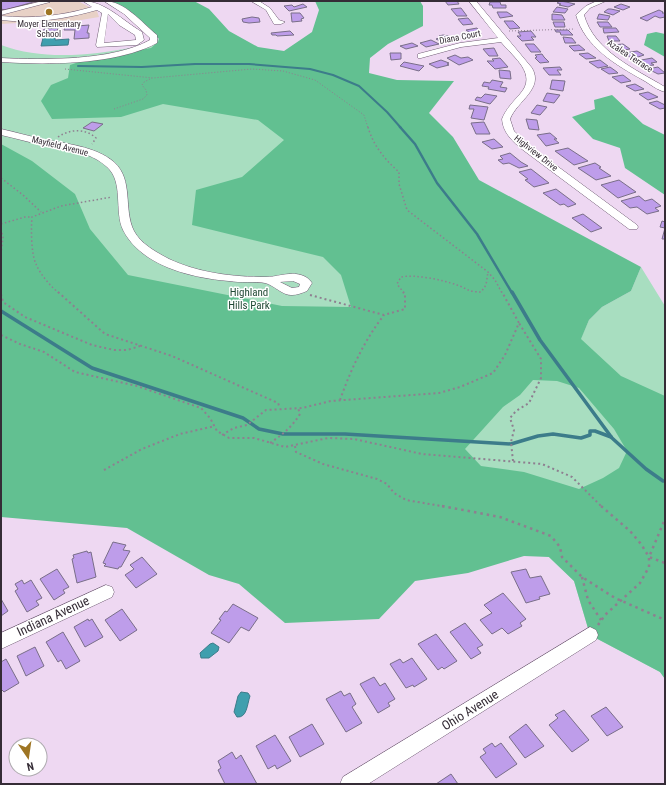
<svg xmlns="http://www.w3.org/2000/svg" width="666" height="785" viewBox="0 0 666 785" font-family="'Roboto Condensed',sans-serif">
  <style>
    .education { fill: #e8d1c6 }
    .green { fill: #a8dec0 }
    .forest { fill: #62c091; fill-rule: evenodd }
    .water { fill: #3f9fae; stroke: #3c7c8a }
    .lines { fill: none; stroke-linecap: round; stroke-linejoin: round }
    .stream-far2 { stroke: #3c7c8a; stroke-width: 2 }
    .stream-far1 { stroke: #3c7c8a; stroke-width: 2.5 }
    .stream { stroke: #3c7c8a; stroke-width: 3.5 }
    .building { fill: #be9dea; stroke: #796e88 }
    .minor-casing { stroke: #705d74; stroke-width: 1 }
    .path-far3 { stroke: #8e7f90; stroke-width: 1; stroke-dasharray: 1 2; stroke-linecap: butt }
    .path-far2 { stroke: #8e7f90; stroke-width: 1.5; stroke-dasharray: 1.5 2.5; stroke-linecap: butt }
    .path-far1 { stroke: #8e7f90; stroke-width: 2; stroke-dasharray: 2 3; stroke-linecap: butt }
    .path { stroke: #8e7f90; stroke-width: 2.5; stroke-dasharray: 2.5 4; stroke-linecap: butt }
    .minor { fill: #fff; fill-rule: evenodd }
    .poi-dot { fill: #9e7523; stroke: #fff; stroke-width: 1.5 }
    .labels { text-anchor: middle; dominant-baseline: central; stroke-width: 3; stroke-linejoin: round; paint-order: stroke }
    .far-poi-label { font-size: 9px; fill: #352c36; stroke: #fff }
    .far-street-label { font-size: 9px; fill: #352c36; stroke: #fff }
    .park-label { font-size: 11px; fill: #224a36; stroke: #fff }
    .near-street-label { font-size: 13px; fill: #352c36; stroke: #fff }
  </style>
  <rect width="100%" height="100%" fill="#eed8f2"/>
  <polygon class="education" points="1,1 78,1 97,11 99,17 69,22 50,21 1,24"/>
  <path class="green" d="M 159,39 L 581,338 L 589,320 L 602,307 L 631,291 L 641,267 L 665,306 L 665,679 L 660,672 L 590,635 L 574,581 L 535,544 L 1,441 L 1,45 C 44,61 92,55 136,47 C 144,45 150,40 159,39 Z"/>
  <g class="forest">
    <path d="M 109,1 L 194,1 L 209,9 L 229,31 L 258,47 L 284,51 L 312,32 L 319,10 L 315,1 L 420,1 L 423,6 L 423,26 L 388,44 L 370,58 L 369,73 L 397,80 L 454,81 L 429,113 L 453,137 L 479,180 L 641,267 L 631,291 L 602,307 L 589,320 L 581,339 L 621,376 L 665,396 L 665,679 L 660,672 L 590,635 L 574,581 L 549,557 L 524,556 L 468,573 L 415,581 L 379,619 L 285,623 L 239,584 L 209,575 L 127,528 L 1,517 L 1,144 L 32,161 L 75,194 L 90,229 L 128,275 L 282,306 L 351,307 L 341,275 L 323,257 L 192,225 L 196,190 L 242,177 L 284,140 L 258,120 L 163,104 L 121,117 L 52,119 L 41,101 L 51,85 L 68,78 L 70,65 L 85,60 L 151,48 L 158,42 L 159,39 C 143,24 130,9 109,1 ZM 533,380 L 557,381 L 579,388 L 614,429 L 627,451 L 619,468 L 603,478 L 579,489 L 524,472 L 481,466 L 465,449 L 503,407 L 520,395 Z"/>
    <polygon points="656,32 665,34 665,57 644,45 647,34"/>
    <polygon points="612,95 643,124 665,135 665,195 625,168 620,148 593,139 572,117 595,109 594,100"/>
  </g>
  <g class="water">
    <polygon points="56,33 55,40 69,39 68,45 41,46 44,34"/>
    <polygon points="213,643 219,647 218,651 209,658 201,658 200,653 210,644"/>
    <path d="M 241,692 L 248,693 L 250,696 C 247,705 247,718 237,717 L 234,712 L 238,696 Z"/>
  </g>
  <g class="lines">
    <polyline class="stream-far2" points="78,66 142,67 195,64 249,64 310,69 333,75 359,86 387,112 401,128"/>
    <polyline class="stream-far1" points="400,127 415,144 437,183 477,234 512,293"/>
    <g class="stream">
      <polyline points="512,292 540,340 612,438 646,469 663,481"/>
      <polyline points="1,311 92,368 243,418 259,429 283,434 345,434 511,444 538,436 553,434 581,438 590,435 590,431 595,431 611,437"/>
    </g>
  </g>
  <g class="building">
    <polygon points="1,1 37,1 5,10 1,9"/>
    <polygon points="445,1 457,1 459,4 448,5"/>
    <polygon points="560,1 566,2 575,4 568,7 559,5 561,4 557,3"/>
    <polygon points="490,2 500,2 501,5 506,5 506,8 493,8 492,5 489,5"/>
    <polygon points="303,4 307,7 289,11 284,6 292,5 294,7"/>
    <polygon points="621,4 630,7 623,10 614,7"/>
    <polygon points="557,7 568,9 565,13 553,12"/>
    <polygon points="461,8 467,16 457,16 451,9"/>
    <polygon points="608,9 611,9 620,11 613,15 604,12"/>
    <polygon points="659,10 663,12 662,13 665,13 665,17 660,18 655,16 647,21 640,18"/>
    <polygon points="497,12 507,12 513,16 500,18"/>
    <polygon points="291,13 300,13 304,18 301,19 302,21 292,22"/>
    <polygon points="552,14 562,15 565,20 552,20"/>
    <polygon points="599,14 610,16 608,20 597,19"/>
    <polygon points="252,17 259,18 260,22 249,23 243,22 242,19"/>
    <polygon points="468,18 473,24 463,25 458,19"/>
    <polygon points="504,21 513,21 520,28 510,29"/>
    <polygon points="553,22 564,22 565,27 555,27"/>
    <polygon points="597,22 608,22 612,27 600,27"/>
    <polygon points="89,25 87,33 89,33 89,38 74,39 75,30 64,30 65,27"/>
    <polygon points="58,28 57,31 43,32 44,29"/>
    <polygon points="477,28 481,34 473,35 466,30"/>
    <polygon points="603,28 616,28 619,32 604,33"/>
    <polygon points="555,30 568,30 573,35 561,35 560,32 556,32"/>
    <polygon points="290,31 294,35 277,36 276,35 272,35 271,33"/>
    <polygon points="531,31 536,37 531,37 534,40 522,41 517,36 521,36 518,32"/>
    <polygon points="443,35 448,36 455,40 442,42 436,39 442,37 439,36"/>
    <polygon points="607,36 616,36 620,41 609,41"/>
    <polygon points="563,37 572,38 576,43 565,43"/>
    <polygon points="431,40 439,44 426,47 420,43"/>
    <polygon points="412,43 418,46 406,49 400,46"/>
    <polygon points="525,44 534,44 541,52 531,52"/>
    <polygon points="623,44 630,49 619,51 613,45"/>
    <polygon points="579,45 585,50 574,51 569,46"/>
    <polygon points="494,48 498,56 489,56 483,49"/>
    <polygon points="637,51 644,55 632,59 625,53"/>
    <polygon points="390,53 401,53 401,59 391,60"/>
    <polygon points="588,53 596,58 586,59 579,54"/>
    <polygon points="542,54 544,57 549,62 540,63 535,58 537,57 535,55"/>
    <polygon points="455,55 461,58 468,57 473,60 459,65 447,58"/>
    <polygon points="500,58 508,67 495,69 487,61 494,61 492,59"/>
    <polygon points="652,58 657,62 651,63 654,65 644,66 636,61"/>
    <polygon points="441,60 449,63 447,64 449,65 437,68 429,64"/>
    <polygon points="600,60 608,66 598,68 589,62"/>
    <polygon points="404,62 424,66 419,71 400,66"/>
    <polygon points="560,67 562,70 557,70 561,75 549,75 543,68"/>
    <polygon points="610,67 617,72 618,73 609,74 601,69"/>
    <polygon points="658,67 665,73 658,74 648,69"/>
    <polygon points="499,70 510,71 511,79 500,78"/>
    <polygon points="623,75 631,81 621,83 612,77"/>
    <polygon points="492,80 503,82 500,87 507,88 505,92 488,89 489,87 482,86 484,82 490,83"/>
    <polygon points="552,80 565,81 563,91 550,89"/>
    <polygon points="635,84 644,89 635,91 626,86"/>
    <polygon points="648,92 658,97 648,100 639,94"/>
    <polygon points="547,93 560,95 554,103 543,101"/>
    <polygon points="485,94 497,96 490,104 475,100 477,97 481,98"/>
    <polygon points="657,101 665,105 665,108 660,109 649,103"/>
    <polygon points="470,105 488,107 484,120 471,118 474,109 469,109"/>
    <polygon points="537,105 547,107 540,115 531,113"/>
    <polygon points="526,119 537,120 539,130 529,129"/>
    <polygon points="92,122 103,124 94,131 83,128"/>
    <polygon points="484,122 490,134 476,134 471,123"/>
    <polygon points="550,133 557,139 554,139 559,143 546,146 537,135"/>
    <polygon points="494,139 503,147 492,149 482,142"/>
    <polygon points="568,148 588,161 574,165 555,151"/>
    <polygon points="510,153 521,162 528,166 519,168 509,163 503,164 498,160 503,159 500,156"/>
    <polygon points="595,163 601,167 599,168 611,176 596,180 578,168"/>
    <polygon points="531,169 549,183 534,187 525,180 528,179 519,172"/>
    <polygon points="619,180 636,192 618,198 601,185"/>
    <polygon points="556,189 576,204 568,207 564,204 560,205 543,193"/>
    <polygon points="639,196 645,201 652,199 661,206 655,208 659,211 647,214 637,207 630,208 621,201"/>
    <polygon points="583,214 602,228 591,232 572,218"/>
    <polygon points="662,221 665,222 665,239 662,239 665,228 660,227"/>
    <polygon points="113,542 126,545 123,550 130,551 121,567 119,567 118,569 104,566 106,564 103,563"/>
    <polygon points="87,551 88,553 91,552 96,577 77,583 72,559 74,558 73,555"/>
    <polygon points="142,557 157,574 136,588 125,575 134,569 130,565"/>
    <polygon points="57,569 69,587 63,590 65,593 54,600 40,579"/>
    <polygon points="526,569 530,578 541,576 550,594 539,597 540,599 526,603 511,572"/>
    <polygon points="22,580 24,584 31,580 42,598 36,601 39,605 27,612 15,591 18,589 15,584"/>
    <polygon points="503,593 526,619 520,623 522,626 508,634 502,628 492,634 480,620 492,613 484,605"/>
    <polygon points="1,599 8,611 1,616"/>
    <polygon points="233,604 258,618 249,631 241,627 229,643 211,633 221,620 219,619 225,611 227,612"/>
    <polygon points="122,609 137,630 120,641 105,620"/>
    <polygon points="88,619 89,621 92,619 103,637 85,647 74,627"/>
    <polygon points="465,623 483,645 477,648 481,653 471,659 450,632"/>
    <polygon points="63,632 80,661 66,669 61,660 58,662 46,642"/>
    <polygon points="436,634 457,661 444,669 442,667 438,670 418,644"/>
    <polygon points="35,647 44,666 26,676 17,656"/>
    <polygon points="412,658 427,679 414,687 413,685 406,688 390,664 400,659 403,663"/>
    <polygon points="6,659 19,683 4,692 1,689 1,662"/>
    <polygon points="374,677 380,686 385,683 395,699 388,703 390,706 378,713 360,684"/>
    <polygon points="341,691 344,696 350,693 356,704 352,707 362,723 346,732 326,699"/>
    <polygon points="606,707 623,727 607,736 591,716"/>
    <polygon points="564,710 589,740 572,752 549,725 558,718 555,715"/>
    <polygon points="312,724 324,744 300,757 289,737"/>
    <polygon points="526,724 544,746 525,758 509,737"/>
    <polygon points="275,735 291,761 277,769 275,765 268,769 256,746"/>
    <polygon points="492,743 495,747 501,743 517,764 496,778 480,757 486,753 483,749"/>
    <polygon points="232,752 236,759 241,755 257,784 225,784 218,770 221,768 218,761"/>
    <polygon points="451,774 458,784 436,784"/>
  </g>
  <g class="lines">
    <g class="minor-casing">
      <g id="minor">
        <polygon points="43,1 50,2 1,15 1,11"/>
        <path d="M 83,1 C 105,1 123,21 142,32 L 144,40 L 137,45 L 97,47 L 96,45 L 102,13 L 97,10 C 65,19 34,24 1,20 L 1,16 C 32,19 62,16 92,7 ZM 108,14 L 119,25 L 135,35 L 136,40 L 104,43 Z"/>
        <path d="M 104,1 C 125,1 141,22 157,35 L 157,43 C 116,65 47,65 1,62 L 1,58 C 44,60 112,61 150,40 L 150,38 L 124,14 Z"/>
        <polygon points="251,1 259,1 270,8 279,20 285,22 281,24 274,24 266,10"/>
        <path d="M 469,1 L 476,1 L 532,68 C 544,89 517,101 510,119 L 514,131 L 530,146 L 637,225 L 638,227 L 637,229 L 629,229 L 523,150 C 513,142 503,133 502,119 C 506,109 513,102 520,94 C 538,74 514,58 501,42 L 461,47 L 421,58 L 418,58 L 418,54 L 460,43 L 498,38 Z"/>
        <path d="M 597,1 L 606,1 L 590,8 L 584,15 C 594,51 635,69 665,87 L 665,92 C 657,90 650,84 643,80 C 616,65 585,47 576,15 L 586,6 Z"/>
        <path d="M 1,129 C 15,132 28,136 42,139 C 66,144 95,146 114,162 C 134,180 123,209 134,231 C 141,244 156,252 169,259 C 199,273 233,277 266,277 C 276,277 286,273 296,274 C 303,275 308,277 312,283 L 307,291 C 302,293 297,295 292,295 C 283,296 274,285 265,283 C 255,281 240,283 229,281 C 192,278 141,266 123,230 C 114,211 124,182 107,167 C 90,151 64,149 42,145 C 28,142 15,138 1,135 ZM 293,281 L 300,284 L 299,287 L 292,288 L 280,282 Z"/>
        <polygon points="106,585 112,587 114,592 112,597 1,649 1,633"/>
        <polygon points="590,627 596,630 598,635 596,640 368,784 340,784 343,777"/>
      </g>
    </g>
    <g class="path-far3">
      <polyline points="509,31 575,29"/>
      <polyline points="65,69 153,78 252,69 283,71 315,80 364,115 368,128"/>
      <polyline points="114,109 143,99 147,95 146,90 142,85 144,82 152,78"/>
    </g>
    <g class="path-far2">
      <path d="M 368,127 C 373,145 385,160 399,172 L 399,184 L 407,210 L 488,272 L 495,280 L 502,293"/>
      <path d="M 58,137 C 70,129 85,128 96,138 L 92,144"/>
      <polyline points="1,178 23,195 41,212"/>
      <polyline points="1,224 25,217 32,217"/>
      <polyline points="1,229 3,237 1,254"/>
      <path d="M 59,293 C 50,286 40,274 36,264 C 31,254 31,228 32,217 L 61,206 L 112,197"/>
      <path d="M 404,293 L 397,284 L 401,277 C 415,274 443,280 457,285 C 468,289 468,292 481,292 L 486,285 L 488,272"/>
    </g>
    <g class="path-far1">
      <polyline points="58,292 105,334 172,356 278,403 280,408"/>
      <polyline points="1,294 3,302 25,317 92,345 114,350 127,350 140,346"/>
      <polyline points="310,295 384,315 405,309 405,294 403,292"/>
      <polyline points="1,335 20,344 44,352 75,372 137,386 201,408 210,418 217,431 229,438 254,438 285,447 328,438 354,439 422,454 542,464 572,477 602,507"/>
      <path d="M 340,400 C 351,369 364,341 384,315"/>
      <polyline points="222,435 234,428 247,425 266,410 302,408 331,401 439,393 460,387 493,373 505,355 519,323 502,292"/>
      <path d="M 270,443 C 282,435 292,427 300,414 L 298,408"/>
      <polyline points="295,446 296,452 323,464 377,479 387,484 394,493 406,500 447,507"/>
      <polyline points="513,461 511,442 514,430 510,418 516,411 529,403 541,378 541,359 519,323"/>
      <polyline points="104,470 142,449 180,434 215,426"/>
    </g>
    <g class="path">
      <polyline points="442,506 500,517 551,536 560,547 562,557 582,577 615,598 665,620"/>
      <polyline points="601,506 630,531 641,544 649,557 665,563"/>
      <polyline points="582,577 588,600 601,620"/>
      <polyline points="598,625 605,615 640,583 649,567 649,557 665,519"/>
    </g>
    <use href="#minor" class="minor"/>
  </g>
  <circle class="poi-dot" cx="49" cy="12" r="4"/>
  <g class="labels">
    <g class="far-poi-label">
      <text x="49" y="24">Moyer Elementary<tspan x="49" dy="10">School</tspan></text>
    </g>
    <g class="far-street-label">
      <text transform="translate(460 37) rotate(-11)">Diana Court</text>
      <text transform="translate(630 56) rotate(33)">Azalea Terrace</text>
      <text transform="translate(60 146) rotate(14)">Mayfield Avenue</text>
      <text transform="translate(536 153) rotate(38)">Highview Drive</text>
    </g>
    <g class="park-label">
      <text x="249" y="292">Highland<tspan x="249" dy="13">Hills Park</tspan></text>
    </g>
    <g class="near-street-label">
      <text transform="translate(53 616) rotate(-25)">Indiana Avenue</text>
      <text transform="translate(470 710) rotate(-32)">Ohio Avenue</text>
    </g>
  </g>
  <rect width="666" height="785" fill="none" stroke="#352c36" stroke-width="4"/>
  <g transform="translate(28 757) rotate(167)"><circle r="19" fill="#ffffff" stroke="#aeabaf"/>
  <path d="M0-3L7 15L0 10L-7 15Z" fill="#9e7523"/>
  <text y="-6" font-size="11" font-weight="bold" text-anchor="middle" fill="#352c36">N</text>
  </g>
</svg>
